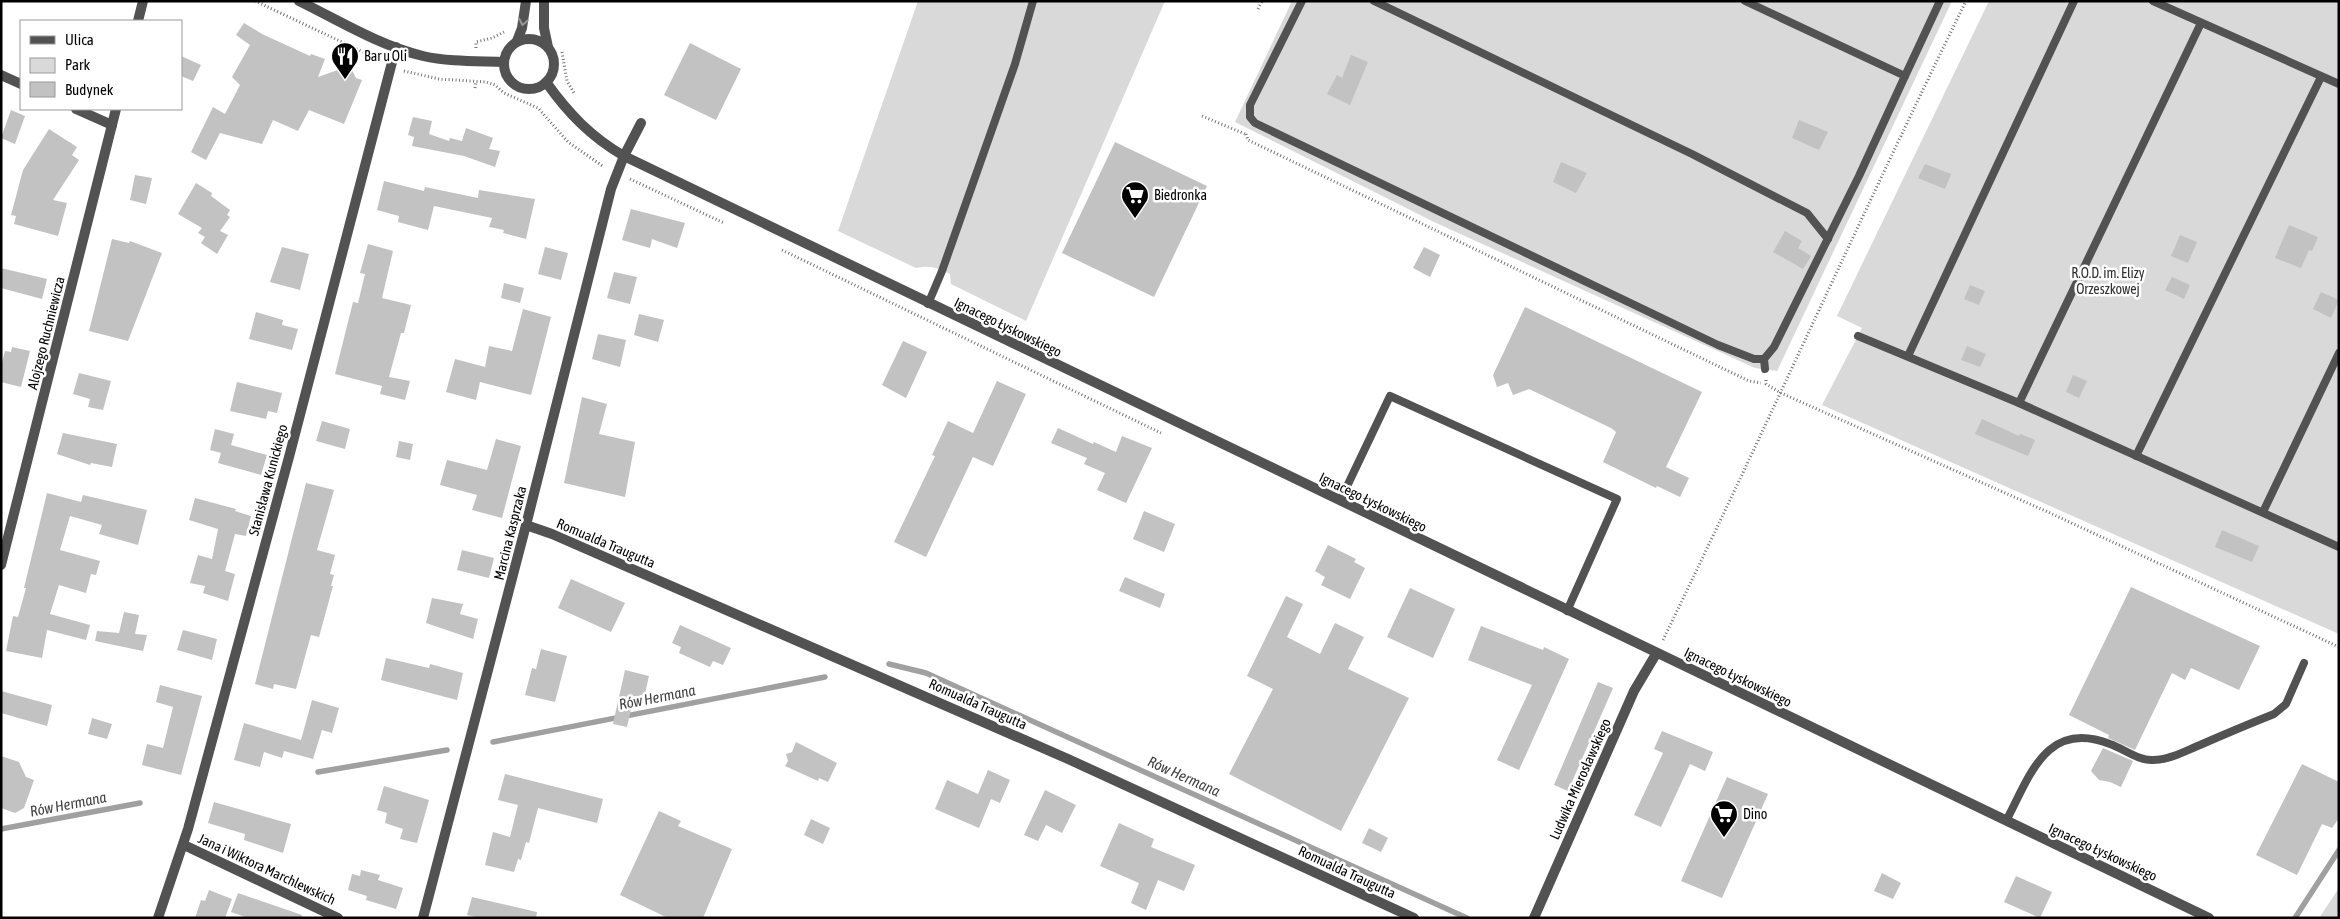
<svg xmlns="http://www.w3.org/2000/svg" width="2340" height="919" viewBox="0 0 2340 919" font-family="'Asap Condensed',sans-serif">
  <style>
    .green { fill: #d9d9d9 }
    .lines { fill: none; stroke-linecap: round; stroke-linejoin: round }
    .stream { stroke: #a0a0a0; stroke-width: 5.5 }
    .building { fill: #c2c2c2 }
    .path { stroke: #747474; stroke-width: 3; stroke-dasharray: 1 2.5; stroke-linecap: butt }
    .service { stroke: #525252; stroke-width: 8 }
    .minor { stroke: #525252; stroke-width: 10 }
    .tertiary { stroke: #525252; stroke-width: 10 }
    .oneway { stroke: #979797 }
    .labels { text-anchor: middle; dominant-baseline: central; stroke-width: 5; stroke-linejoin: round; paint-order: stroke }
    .poi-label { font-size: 14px; fill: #000; stroke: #fff; text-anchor: start }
    .park-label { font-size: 14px; fill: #303030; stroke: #fff }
    .street-label { font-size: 14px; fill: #000; stroke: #fff }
    .water-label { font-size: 15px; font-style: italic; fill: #414141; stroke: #fff }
  </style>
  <rect width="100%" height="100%" fill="#fff"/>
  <g class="green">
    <path d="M 918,1 L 1165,1 L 1026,321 L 951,284 L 950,274 C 936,268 932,265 916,268 L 838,231 Z"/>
    <polygon points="1292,1 1952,1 1777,371 1755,368 1434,222 1235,122"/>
    <polygon points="1989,1 2339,1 2339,634 1822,405 1862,328 1837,316"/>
    <polygon points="2339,888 2339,918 2319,918"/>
  </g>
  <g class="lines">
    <g class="stream">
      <polyline points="889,664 926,673 1467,918"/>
      <polyline points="493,742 825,677"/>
      <polyline points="318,772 447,750"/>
      <polyline points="1,829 140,803"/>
      <polyline points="2295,918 2339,850"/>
    </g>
  </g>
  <g class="building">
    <polygon points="244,23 262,34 310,56 311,54 325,59 318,77 346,67 352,70 356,78 362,80 344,124 309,110 298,131 273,120 262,144 220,133 206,160 191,152 213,107 225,114 240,85 232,77 250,45 236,35"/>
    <polygon points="690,43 741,69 716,120 664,95"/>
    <polygon points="1351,55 1368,62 1350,105 1327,94 1337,75 1342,78"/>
    <polygon points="181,56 201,65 193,81 181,76"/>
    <polygon points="11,110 25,116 15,144 1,138"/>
    <polygon points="413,117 432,121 429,134 449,141 450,138 462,141 466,128 493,138 489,149 500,151 495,167 464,156 412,146 414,137 408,135"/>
    <polygon points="1799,120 1828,132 1819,150 1792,138"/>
    <polygon points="49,129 77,147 72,155 79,160 53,200 67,203 58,236 14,224 16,216 11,215 23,170"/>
    <polygon points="1115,142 1207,186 1154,297 1062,253"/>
    <polygon points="1561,162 1587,173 1576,193 1553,182"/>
    <polygon points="1925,164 1951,174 1945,189 1918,178"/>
    <polygon points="135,175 152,178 146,204 130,200"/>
    <polygon points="384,181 424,191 425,187 478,198 479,190 535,199 526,239 503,233 504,230 489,227 492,218 434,206 428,230 398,222 399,216 377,210"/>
    <polygon points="196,183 212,193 211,196 230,210 227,215 230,217 220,231 228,235 217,254 201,243 205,237 198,233 202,228 178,214"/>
    <polygon points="631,209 685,223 677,248 652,239 650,248 622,240"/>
    <polygon points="2289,225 2318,237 2312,251 2309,250 2301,268 2275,258"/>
    <polygon points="1785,231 1802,241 1798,248 1811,256 1803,269 1773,252"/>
    <polygon points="2180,235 2197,242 2188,263 2171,256"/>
    <polygon points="112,239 129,243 130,241 162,253 128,341 89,331"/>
    <polygon points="368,244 393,251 382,298 411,305 404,333 401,333 389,377 410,381 405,400 380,394 382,386 335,374 353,302 358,303 365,274 360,273"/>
    <polygon points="282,247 309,254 300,290 270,282"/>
    <polygon points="545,247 568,253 561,280 538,274"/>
    <polygon points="1424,247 1440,255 1430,277 1413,268"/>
    <polygon points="1,268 47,279 42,299 1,288"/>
    <polygon points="614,272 637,277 630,304 607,298"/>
    <polygon points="2172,277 2190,285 2184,299 2165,290"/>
    <polygon points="504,283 524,288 520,303 501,298"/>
    <polygon points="1970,285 1985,291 1979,305 1964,299"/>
    <polygon points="2321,292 2339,300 2331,318 2313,309"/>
    <polygon points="1525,307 1702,392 1666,467 1689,478 1680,497 1657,486 1656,488 1603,462 1616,432 1611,428 1529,389 1513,395 1508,383 1497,387 1493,375"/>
    <polygon points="523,309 551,317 531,395 480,382 476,400 446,392 455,359 485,367 489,346 512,351"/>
    <polygon points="256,312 283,320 282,325 298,329 292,350 249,339"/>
    <polygon points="639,314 664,320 658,342 634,335"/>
    <polygon points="598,334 626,340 620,367 592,359"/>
    <polygon points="903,341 927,352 906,398 882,385"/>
    <polygon points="1967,346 1986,354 1980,367 1961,360"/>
    <polygon points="12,347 30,351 21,387 1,382 1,366 5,351 11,352"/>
    <polygon points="79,373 111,381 103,410 88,407 90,399 73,394"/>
    <polygon points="2073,375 2087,381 2079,398 2066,392"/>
    <polygon points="997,381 1026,394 993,466 973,457 926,557 894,542 935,456 932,455 948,421 973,433"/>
    <polygon points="237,382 282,393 277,413 268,411 266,419 230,411"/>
    <polygon points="582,397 607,404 599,434 635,442 625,497 564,483"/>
    <polygon points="1982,419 2019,436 2020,434 2035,440 2028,456 1975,434"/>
    <polygon points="322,421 350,429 345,449 316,441"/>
    <polygon points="1058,428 1093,444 1094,442 1116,452 1122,436 1152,448 1126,503 1097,490 1105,473 1084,464 1087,458 1051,443"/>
    <polygon points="215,429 234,434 231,445 267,455 261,475 218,463 221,453 210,450"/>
    <polygon points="63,433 117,444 112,467 91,463 90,465 57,454"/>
    <polygon points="496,439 521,446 502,518 472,510 477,495 440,485 447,460 487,470"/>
    <polygon points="399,441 413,444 410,460 396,457"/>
    <polygon points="306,483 334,490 317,550 335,555 330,574 334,575 331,586 333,586 319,637 311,635 296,689 274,684 273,689 255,684"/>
    <polygon points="47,493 81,502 83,495 147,510 138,545 99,534 102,525 70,516 60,550 100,561 96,575 91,574 86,593 59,585 50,614 90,625 86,640 47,630 42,658 6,651 13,616 18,617 26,588 24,588"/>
    <polygon points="195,498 236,509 235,511 251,516 246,536 235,534 225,571 235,574 228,601 203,593 205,586 190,583 198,555 212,559 218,529 189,520"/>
    <polygon points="1144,511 1175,524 1164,552 1133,539"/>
    <polygon points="2222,530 2259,546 2252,562 2215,547"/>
    <polygon points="1328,545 1356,559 1354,562 1365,568 1350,599 1321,585 1325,577 1315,571"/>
    <polygon points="462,550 494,558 489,578 457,570"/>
    <polygon points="1125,577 1165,594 1160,608 1119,591"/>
    <polygon points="571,579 625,603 611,632 558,608"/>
    <polygon points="2131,587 2260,646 2239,690 2191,668 2185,680 2172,673 2135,750 2108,738 2109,735 2069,715"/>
    <polygon points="1410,588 1455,609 1433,658 1387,637"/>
    <polygon points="1286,596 1303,604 1287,637 1320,654 1335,623 1364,637 1348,669 1409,698 1341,831 1229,774 1273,689 1247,676"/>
    <polygon points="432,598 463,604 460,614 478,619 473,639 426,623"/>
    <polygon points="124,612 139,615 135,634 147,635 143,651 95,641 97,631 119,633"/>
    <polygon points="680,625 731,648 723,665 713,661 710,667 679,653 681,647 672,643"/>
    <polygon points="1481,626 1543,650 1544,647 1569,659 1519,770 1497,760 1532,685 1468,660"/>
    <polygon points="183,630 217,639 212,660 177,650"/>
    <polygon points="541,649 567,656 555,702 525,695 532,668 536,669"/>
    <polygon points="386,658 429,668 430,664 463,673 457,700 381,680"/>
    <polygon points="625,670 649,676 644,698 634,696 627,727 613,724"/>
    <polygon points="1598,682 1613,688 1568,791 1554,785"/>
    <polygon points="160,685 202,696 181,775 142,765 147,744 163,748 173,707 156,702"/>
    <polygon points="1,691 52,705 47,726 1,713"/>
    <polygon points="312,700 339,708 332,733 322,730 313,759 284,751 282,758 264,752 260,767 234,760 244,723 301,740"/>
    <polygon points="92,718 112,724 107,739 88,734"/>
    <polygon points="1662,731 1713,752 1705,771 1690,764 1661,827 1634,815 1663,753 1654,749"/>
    <polygon points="796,742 837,763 828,782 819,778 818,781 785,766 788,761 786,754 792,752"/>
    <polygon points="2103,748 2133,761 2121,787 2110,782 2099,780 2091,771"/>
    <polygon points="1,756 19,762 26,777 34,780 24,808 15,813 1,808"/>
    <polygon points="2302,764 2339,782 2339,818 2332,828 2322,824 2297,875 2256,855"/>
    <polygon points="988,770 1010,780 1000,803 991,799 979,828 935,809 947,780 978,794"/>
    <polygon points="505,774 603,799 597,823 538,808 529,843 526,842 521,860 518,859 514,872 485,865 493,832 510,837 518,805 498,800"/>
    <polygon points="1727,777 1768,794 1722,898 1681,881"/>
    <polygon points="384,786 429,800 417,843 400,839 403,829 385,823 387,813 377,810"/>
    <polygon points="1045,790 1076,805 1062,833 1046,825 1038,841 1024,835"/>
    <polygon points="214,802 291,824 283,853 244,840 245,834 208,823"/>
    <polygon points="659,811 681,821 678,826 732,849 703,918 668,918 620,895"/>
    <polygon points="811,819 830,828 823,844 804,835"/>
    <polygon points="1119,823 1154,839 1151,847 1195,865 1184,891 1158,880 1146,910 1131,903 1139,883 1100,866"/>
    <polygon points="1369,828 1388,838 1381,852 1362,843"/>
    <polygon points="361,870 380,875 378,880 403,888 396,909 366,900 367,896 348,890 352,874 360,876"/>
    <polygon points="1882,873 1901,883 1893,899 1874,891"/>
    <polygon points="2016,876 2052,892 2040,918 2004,902"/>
    <polygon points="209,890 232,899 225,918 195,918 201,900 205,901"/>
    <polygon points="238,893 302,915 301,918 248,918 231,912"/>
    <polygon points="472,897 537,912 536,918 480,918 467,915"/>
  </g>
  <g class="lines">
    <g class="path">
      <polyline points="255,1 378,59"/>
      <polyline points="1258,9 1262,1"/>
      <polyline points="476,48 476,42 492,38 504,32"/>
      <polyline points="562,52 567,81 574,93"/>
      <polyline points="404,71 439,79 486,82 495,85 504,93 538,108 568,142 604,167"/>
      <polyline points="475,88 476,81"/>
      <polyline points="1202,116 1245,134"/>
      <polyline points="1246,134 1248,140 1749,381 1761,383"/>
      <polyline points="630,179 724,223"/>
      <polyline points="782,250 1161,433"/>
      <polyline points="1766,380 1766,384 1781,393 2050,513 2339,647"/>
      <path d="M 1663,640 C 1766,428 1862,213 1966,1"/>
    </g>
    <g class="service">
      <polyline points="1302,1 1250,105 1250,117 1255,123 1718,345 1754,359 1764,359 1774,347 1859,176 1905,76 1745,1"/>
      <polyline points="1374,1 1692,154 1807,213 1828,239"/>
      <polyline points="2153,1 2339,84"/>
      <polyline points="1905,76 1940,1"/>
      <polyline points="928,304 942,271 1015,64 1033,1"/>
      <polyline points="1858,336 2019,403 2339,547"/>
      <polyline points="1908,356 2074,1"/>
      <polyline points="1764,359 1765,369"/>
      <polyline points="2019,403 2201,23"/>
      <polyline points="2136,456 2321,77"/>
      <polyline points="1340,501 1390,396 1617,499 1567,611"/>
      <polyline points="2263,512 2339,353"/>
      <path d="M 2006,821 C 2030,776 2046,719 2110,744 C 2124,749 2139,761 2153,760 C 2169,760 2185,751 2200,745 C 2225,734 2249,724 2274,714 L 2286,704 L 2304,663"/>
    </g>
    <g class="minor">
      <polyline points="544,1 544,28 548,47"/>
      <polyline points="138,21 143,1"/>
      <polyline points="517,41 522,28 526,1"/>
      <polyline points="1,75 21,84"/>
      <polyline points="76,109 112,125"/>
      <polyline points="526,525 552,534 1068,759 1414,918"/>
      <polyline points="1,565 116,109"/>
      <polyline points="184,845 338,918"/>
      <polyline points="158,918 188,829 289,457 396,47"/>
      <polyline points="423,918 526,525 611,189 624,156 641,123"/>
      <polyline points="1534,918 1634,691 1656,654"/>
    </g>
    <g class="tertiary">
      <path d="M 299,1 C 338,20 380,46 423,56 C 449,62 477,61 504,62"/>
      <circle cx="529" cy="64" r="25"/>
      <path d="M 546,82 C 568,113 591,137 624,156 L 2209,918"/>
    </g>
  </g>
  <defs><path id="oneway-chevron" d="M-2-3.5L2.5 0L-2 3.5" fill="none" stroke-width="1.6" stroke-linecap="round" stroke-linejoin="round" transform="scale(1.25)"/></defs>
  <use class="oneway" href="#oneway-chevron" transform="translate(523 22) rotate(101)"/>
  <defs>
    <g id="restaurant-pin" transform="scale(1.4375)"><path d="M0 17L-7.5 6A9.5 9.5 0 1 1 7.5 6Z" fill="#000" stroke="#fff"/><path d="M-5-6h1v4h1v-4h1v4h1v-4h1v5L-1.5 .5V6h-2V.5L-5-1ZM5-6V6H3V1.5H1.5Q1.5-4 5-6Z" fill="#fff"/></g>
    <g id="supermarket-pin" transform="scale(1.4375)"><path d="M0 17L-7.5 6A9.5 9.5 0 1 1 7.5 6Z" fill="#000" stroke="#fff"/><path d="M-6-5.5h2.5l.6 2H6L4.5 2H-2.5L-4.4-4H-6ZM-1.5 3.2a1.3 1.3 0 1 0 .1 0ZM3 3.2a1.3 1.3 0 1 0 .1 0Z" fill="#fff"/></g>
  </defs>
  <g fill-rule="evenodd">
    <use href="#restaurant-pin" x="345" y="56"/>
    <use href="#supermarket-pin" x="1135" y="195"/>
    <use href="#supermarket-pin" x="1724" y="814"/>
  </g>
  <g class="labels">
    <g class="poi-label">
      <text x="364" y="56">Bar u Oli</text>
      <text x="1154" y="195">Biedronka</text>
      <text x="1743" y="814">Dino</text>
    </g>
    <g class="park-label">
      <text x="2108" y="273">R.O.D. im. Elizy<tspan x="2108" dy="16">Orzeszkowej</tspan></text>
    </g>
    <g class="street-label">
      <text transform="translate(1008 327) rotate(26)">Ignacego Łyskowskiego</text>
      <text transform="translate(46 333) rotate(-76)">Alojzego Ruchniewicza</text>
      <text transform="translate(268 480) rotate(-75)">Stanisława Kunickiego</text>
      <text transform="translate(1373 502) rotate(26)">Ignacego Łyskowskiego</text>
      <text transform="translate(510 533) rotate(-76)">Marcina Kasprzaka</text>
      <text transform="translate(606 543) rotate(23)">Romualda Traugutta</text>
      <text transform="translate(1738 677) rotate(26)">Ignacego Łyskowskiego</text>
      <text transform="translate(978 704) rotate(24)">Romualda Traugutta</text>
      <text transform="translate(1580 779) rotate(-66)">Ludwika Mierosławskiego</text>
      <text transform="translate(2103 852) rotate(25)">Ignacego Łyskowskiego</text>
      <text transform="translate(267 869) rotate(25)">Jana i Wiktora Marchlewskich</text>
      <text transform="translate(1347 872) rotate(25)">Romualda Traugutta</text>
    </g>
    <g class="water-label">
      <text transform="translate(657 697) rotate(-11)">Rów Hermana</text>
      <text transform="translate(1184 776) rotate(24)">Rów Hermana</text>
      <text transform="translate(68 804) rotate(-11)">Rów Hermana</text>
    </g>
  </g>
  <rect width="2340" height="919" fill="none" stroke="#000000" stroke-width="5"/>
  <rect x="20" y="20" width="162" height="90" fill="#ffffff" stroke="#999999"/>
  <rect x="30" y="36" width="25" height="8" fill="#525252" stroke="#999999"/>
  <text x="65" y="45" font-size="15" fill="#000000">Ulica</text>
  <rect x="30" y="58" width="25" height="15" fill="#d9d9d9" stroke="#999999"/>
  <text x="65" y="70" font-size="15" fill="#000000">Park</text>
  <rect x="30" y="82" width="25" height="15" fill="#c2c2c2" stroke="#999999"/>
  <text x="65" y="95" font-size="15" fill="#000000">Budynek</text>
</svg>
